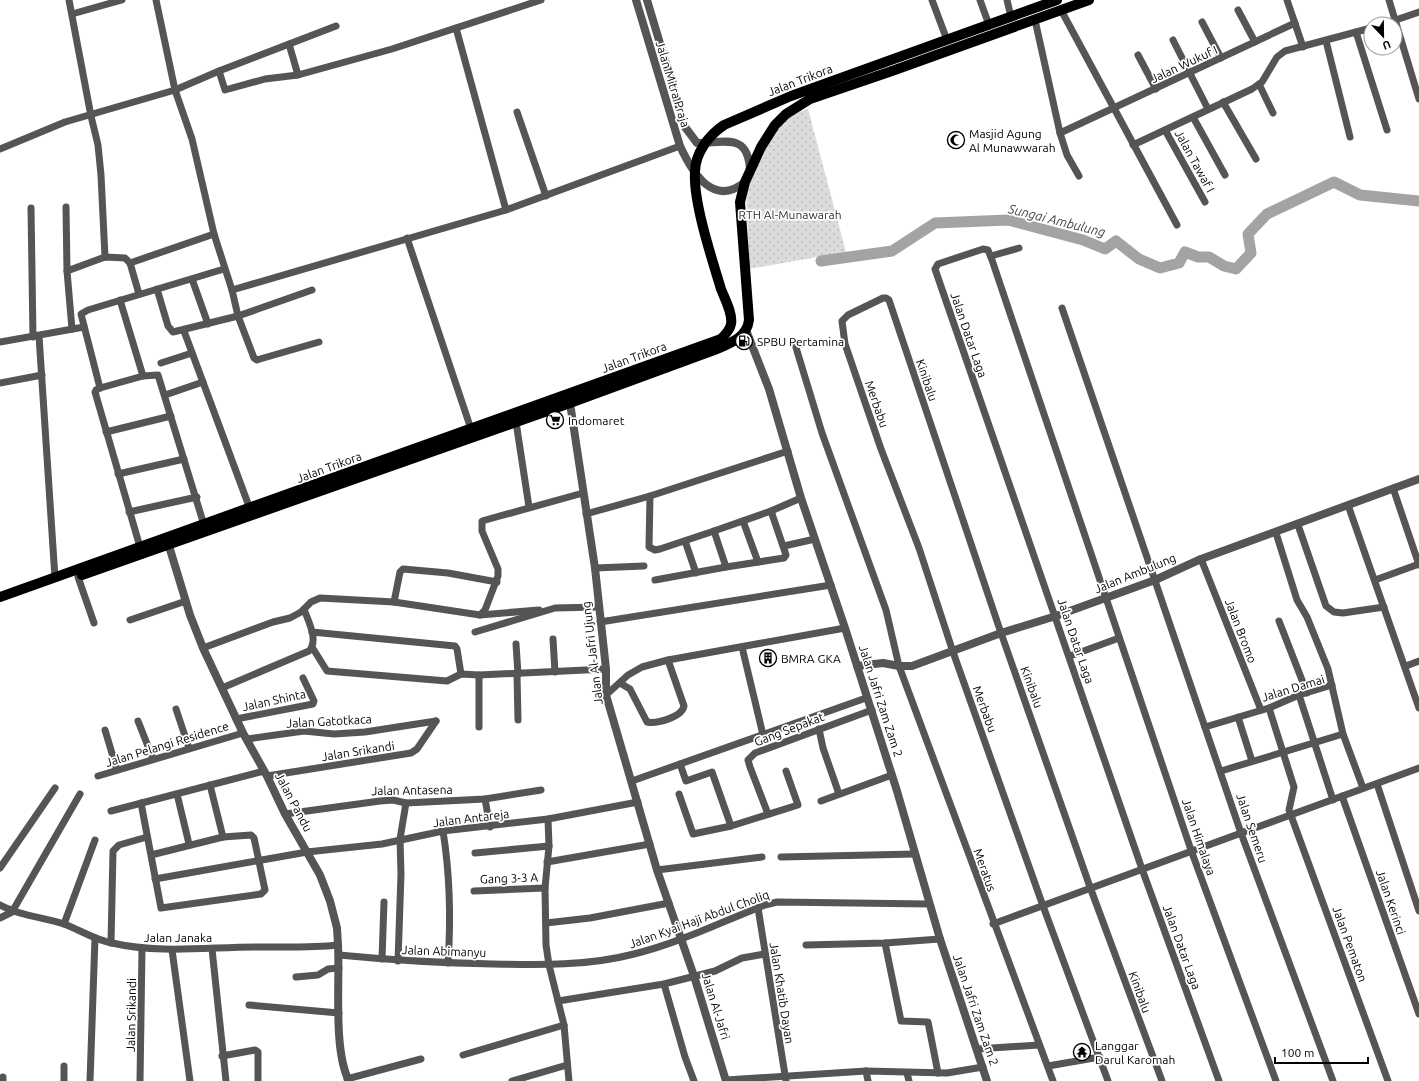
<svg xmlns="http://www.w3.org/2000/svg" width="1419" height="1081" viewBox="0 0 1419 1081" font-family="Ubuntu,sans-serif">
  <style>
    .grass { fill: url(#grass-dots) }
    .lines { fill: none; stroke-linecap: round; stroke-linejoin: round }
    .river { stroke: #a3a3a3; stroke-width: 11 }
    .minor { stroke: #555; stroke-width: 7 }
    .tertiary { stroke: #555; stroke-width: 8 }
    .primary { stroke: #000; stroke-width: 10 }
    .labels { text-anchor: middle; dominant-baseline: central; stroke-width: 3.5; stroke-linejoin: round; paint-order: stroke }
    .street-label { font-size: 12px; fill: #000; stroke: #fff }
    .poi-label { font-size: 12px; fill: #000; stroke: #fff; text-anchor: start }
    .park-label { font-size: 12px; fill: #333; stroke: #fff }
    .water-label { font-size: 13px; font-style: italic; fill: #444; stroke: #fff }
  </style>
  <defs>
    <pattern id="grass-dots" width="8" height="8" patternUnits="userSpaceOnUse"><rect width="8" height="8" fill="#dcdcdc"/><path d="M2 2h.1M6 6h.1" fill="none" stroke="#bbb" stroke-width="1.8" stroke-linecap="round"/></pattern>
  </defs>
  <rect width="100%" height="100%" fill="#fff"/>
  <polygon class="grass" points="808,109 846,252 749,269 746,187 772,136 783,122 795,113"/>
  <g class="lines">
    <polyline class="river" points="821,261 892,251 935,223 1008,220 1083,240 1105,249 1116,241 1139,259 1160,268 1179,263 1185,252 1198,257 1209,257 1224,266 1236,269 1251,253 1248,234 1267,214 1334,182 1360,195 1419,201"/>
    <g class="minor">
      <polyline points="69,0 91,116 98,145 101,175 105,257"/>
      <polyline points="156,0 175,90 192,139 214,234 232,290 238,316 254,358 257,360 260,359 319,342"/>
      <polyline points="932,0 947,40"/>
      <polyline points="980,0 989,25"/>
      <polyline points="1007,0 1011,17"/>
      <polyline points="1287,0 1303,47"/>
      <polyline points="1389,0 1419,99"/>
      <polyline points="1061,10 1177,225"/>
      <polyline points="1238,10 1255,42"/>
      <polyline points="72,14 122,0"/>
      <polyline points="1035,20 1060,133 1067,155 1079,176"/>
      <polyline points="1202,22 1221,58"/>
      <polyline points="1384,24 1419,12"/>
      <polyline points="456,28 506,210"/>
      <polyline points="1356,32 1387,130"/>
      <polyline points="1173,40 1208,109"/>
      <polyline points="1326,41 1350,137"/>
      <polyline points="289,44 298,75"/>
      <polyline points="1138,55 1156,89"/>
      <polyline points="219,71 336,26"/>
      <polyline points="1259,84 1273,113"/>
      <polyline points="1223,102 1256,159"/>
      <polyline points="517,112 546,196"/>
      <polyline points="1193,117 1225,175"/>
      <polyline points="1165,130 1205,202"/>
      <polyline points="1060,133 1295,23"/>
      <polyline points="1133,145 1252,89 1262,82 1277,57 1285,51 1371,28"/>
      <polyline points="0,149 65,122 175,90 219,71 225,90 265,79 298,75 392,49 541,0"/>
      <polyline points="66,207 67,271"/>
      <polyline points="31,208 33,337"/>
      <polyline points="407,238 471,429"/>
      <polyline points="991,256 1019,248"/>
      <polyline points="130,263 139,294"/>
      <polyline points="192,279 208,324"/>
      <polyline points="157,289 168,326 173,332 238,316 312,290"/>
      <polyline points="232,290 506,210 680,146"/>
      <polyline points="120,300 143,376"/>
      <polyline points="1062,308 1241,833 1333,1081"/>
      <polyline points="72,329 67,271 105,257 125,258 130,263 214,234"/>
      <polyline points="184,331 250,509"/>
      <polyline points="39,336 55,578"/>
      <polyline points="794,341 822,433 886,610 899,666 1053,1081"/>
      <polyline points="0,342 84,327"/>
      <polyline points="161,363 192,353"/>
      <polyline points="0,383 42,375"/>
      <polyline points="100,388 81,314 88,310 224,269"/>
      <polyline points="168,394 203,382"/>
      <polyline points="516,422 529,507"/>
      <polyline points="106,432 171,416"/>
      <polyline points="118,474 184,459"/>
      <polyline points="1393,488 1419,565"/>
      <polyline points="650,496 649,547 655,550 660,549 714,531 726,567 655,580"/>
      <polyline points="1348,505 1419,708"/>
      <polyline points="771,511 801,498"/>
      <polyline points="129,512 197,497"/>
      <polyline points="586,514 650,496 788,451"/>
      <polyline points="743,521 758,562"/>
      <polyline points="1298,525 1326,606 1334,612 1343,613 1384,607"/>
      <polyline points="714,531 771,511 786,555 784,558 726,567"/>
      <polyline points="1276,533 1297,600 1307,617 1328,669 1343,734 1363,788"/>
      <polyline points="685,541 696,573"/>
      <polyline points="784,546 815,539"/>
      <polyline points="140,547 95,392 96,390 100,388 143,376 158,375 204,525"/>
      <polyline points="1201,559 1261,710"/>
      <polyline points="595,568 644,566"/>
      <polyline points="78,577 94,623"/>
      <polyline points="1375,580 1419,564"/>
      <polyline points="394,602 400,572 403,569 448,573 497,582"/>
      <polyline points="480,615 539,610"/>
      <polyline points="130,620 186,601"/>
      <polyline points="1279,621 1307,693"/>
      <polyline points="600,622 831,585"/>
      <polyline points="312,632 455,646 457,649 461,674"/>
      <polyline points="475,632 555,608 598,607"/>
      <polyline points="553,639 555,672"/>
      <polyline points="516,644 518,674"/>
      <polyline points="312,647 327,671 447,681 461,674 479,675 606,669"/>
      <polyline points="742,647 763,735"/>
      <polyline points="203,648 273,622 290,618 301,612 311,602 320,598 394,602 480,615 485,610 498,576 498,569 482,531 482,521 583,493"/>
      <polyline points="1070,656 1119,638"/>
      <polyline points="1406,666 1419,661"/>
      <polyline points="517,674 518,720"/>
      <polyline points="479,675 479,727"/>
      <path d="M 620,683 L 630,689 L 647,722 C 657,724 682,717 684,706 L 668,660"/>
      <path d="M 222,688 L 309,651 C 319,640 308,621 304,609"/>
      <polyline points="606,695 628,675 642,667 668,660 845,628"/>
      <polyline points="1299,695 1333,800"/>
      <polyline points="1269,708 1294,787 1289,810 1388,1081"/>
      <polyline points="176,709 189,748"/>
      <polyline points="1238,717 1252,761"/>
      <polyline points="236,719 313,704 314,701 303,678"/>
      <polyline points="138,721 153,759"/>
      <polyline points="1205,727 1269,708 1299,695 1332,685"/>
      <polyline points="819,729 823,748 839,794"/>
      <polyline points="105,730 117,770"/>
      <polyline points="247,739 304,731 334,734 365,732 436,721"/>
      <polyline points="680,764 686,781 712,772 731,826"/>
      <polyline points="1221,771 1343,734"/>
      <polyline points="98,776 243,733"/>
      <polyline points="267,776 411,753 417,749 436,721"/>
      <polyline points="632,781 866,698"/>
      <polyline points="1377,784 1419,911"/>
      <polyline points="210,785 223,837"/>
      <polyline points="177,794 189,844"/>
      <polyline points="679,794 693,834 731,826 798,805 786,771"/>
      <polyline points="1342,796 1419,1014"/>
      <polyline points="485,799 490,827"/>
      <polyline points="821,801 892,775"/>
      <polyline points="141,803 161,908 261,894 265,890 254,838 251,835 223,837 151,855"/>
      <polyline points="111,811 264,771"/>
      <polyline points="285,814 380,801 393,800 406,803 485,799 541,790"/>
      <polyline points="768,814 750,767 748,760 755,753 872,710"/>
      <polyline points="548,819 549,846 545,888 546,945 549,965 564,1025 569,1081"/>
      <path d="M 443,831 C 450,875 451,919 448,963"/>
      <polyline points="475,853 549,846"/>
      <polyline points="781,857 915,854"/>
      <polyline points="547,862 650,844"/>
      <polyline points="0,868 55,788"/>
      <polyline points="657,870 762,857"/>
      <polyline points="155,879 307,852 382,844 443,831 548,819 638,802"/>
      <polyline points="474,891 545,888"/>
      <path d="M 0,905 C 20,916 42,917 64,924 C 80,930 95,940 112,943 C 160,954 208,947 257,947 C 284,947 311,948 338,945"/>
      <polyline points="758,908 786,1081"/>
      <polyline points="0,918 12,912 80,794"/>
      <polyline points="546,923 590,918 669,903"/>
      <polyline points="64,924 95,840"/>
      <polyline points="993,924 1419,768"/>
      <polyline points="111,943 113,851 119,845 147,837"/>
      <polyline points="885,943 901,1021 928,1022 938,1073"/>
      <polyline points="806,945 885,943 940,939"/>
      <polyline points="212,949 226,1081"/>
      <polyline points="172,950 190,1081"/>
      <path d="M 339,955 C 390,960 441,963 493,964 C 541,965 588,966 634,954 C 679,943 721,922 765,905 L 777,902 L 929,904"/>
      <polyline points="382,959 384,902"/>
      <polyline points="398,961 401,874 400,839 406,803"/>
      <polyline points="296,977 318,975 328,969 339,968"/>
      <polyline points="664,984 685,1057 694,1081"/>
      <polyline points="558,1001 664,984 715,971 742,958 765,954"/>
      <polyline points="249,1005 339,1013"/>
      <polyline points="977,1049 1039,1045"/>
      <polyline points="463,1055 564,1025"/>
      <polyline points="222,1056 255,1050 258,1052 258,1081"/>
      <polyline points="1048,1066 1100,1057"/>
      <polyline points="866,1071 868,1081"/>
      <polyline points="907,1073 909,1081"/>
      <polyline points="347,1079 421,1059"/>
      <polyline points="726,1080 866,1071 947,1073 983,1067"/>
      <polyline points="3,1081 3,1077"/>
      <polyline points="64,1081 64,1066"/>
      <polyline points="90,1081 95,938"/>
      <polyline points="140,1081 142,949"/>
      <polyline points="512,1081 567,1065"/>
      <polyline points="1108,1081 1043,906 953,652 919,548 881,449 845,344 842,321 848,315 883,298 886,298 889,300 1001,633 1090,887 1162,1081"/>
      <polyline points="1219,1081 1142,869 935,269 938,264 983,249 988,250 992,260 1191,850 1276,1081"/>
    </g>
    <g class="tertiary">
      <path d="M 636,0 L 680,146 C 692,172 713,208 745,182"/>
      <path d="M 647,0 L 685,127 L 697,143 C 724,143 748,132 750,170"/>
      <polyline points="746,330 769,389 801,498 845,628 897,791 940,939 987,1081"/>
      <polyline points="570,403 595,568 606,669 606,695 657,870 694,976 726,1081"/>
      <path d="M 169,546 L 190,615 L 203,648 L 243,733 L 267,776 L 285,814 L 320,875 L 330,901 L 337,928 L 338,945 C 340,982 333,1050 349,1081"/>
      <polyline points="857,666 883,663 899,666 912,666 1001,633 1056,616 1155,580 1201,559 1419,479"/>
    </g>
    <g class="primary">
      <path d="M 82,575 L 570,403 L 717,349 C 731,343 747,337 749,320 L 740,202 L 745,182 L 761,147 L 775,125 L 786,114 L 810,99 L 892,71 L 1089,0"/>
      <path d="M 0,597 L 721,339 C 725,335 730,330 731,324 C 733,314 725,299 721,289 C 712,259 693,202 695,172 C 695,153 709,135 724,125 L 791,96 L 1057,0"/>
    </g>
  </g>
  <defs>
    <g id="mosque-ring" transform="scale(0.9)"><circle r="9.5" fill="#fff" stroke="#000" stroke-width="1.5"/><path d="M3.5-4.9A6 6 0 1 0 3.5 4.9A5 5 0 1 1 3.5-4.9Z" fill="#000"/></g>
    <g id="fuel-ring" transform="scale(0.9)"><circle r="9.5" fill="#fff" stroke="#000" stroke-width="1.5"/><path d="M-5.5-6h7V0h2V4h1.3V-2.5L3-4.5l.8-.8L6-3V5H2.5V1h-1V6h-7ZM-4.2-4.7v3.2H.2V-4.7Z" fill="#000"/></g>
    <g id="supermarket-ring" transform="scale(0.9)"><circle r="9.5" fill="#fff" stroke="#000" stroke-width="1.5"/><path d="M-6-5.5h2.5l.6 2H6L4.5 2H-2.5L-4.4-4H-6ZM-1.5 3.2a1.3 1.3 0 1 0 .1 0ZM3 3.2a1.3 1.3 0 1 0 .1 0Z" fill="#000"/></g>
    <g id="building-ring" transform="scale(0.9)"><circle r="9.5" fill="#fff" stroke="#000" stroke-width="1.5"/><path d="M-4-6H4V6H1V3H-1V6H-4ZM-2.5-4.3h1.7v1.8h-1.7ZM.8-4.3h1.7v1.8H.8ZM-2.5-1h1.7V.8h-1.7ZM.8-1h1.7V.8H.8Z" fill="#000"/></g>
    <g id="temple-ring" transform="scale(0.9)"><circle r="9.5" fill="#fff" stroke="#000" stroke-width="1.5"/><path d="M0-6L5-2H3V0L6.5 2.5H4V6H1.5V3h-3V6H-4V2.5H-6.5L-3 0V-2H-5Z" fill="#000"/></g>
  </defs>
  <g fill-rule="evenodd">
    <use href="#mosque-ring" x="956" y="140"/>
    <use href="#fuel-ring" x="744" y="341"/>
    <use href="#supermarket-ring" x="555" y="420"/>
    <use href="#building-ring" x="768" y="658"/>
    <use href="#temple-ring" x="1082" y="1052"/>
  </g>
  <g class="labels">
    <g class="street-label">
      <text transform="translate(1184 64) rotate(-25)">Jalan Wukuf I</text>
      <text transform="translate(800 80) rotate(-21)">Jalan Trikora</text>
      <text transform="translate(673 84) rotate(73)">Jalan Mitra Praja</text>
      <text transform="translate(1195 161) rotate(61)">Jalan Tawaf I</text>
      <text transform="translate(969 335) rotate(71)">Jalan Datar Laga</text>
      <text transform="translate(634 357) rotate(-20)">Jalan Trikora</text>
      <text transform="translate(927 380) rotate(71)">Kinibalu</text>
      <text transform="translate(877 404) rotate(71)">Merbabu</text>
      <text transform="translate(329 467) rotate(-20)">Jalan Trikora</text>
      <text transform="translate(1135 573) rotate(-22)">Jalan Ambulung</text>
      <text transform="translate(1241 631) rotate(69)">Jalan Bromo</text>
      <text transform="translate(1076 641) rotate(71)">Jalan Datar Laga</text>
      <text transform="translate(592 653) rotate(-97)">Jalan Al-Jafri Ujung</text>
      <text transform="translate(1032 687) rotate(70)">Kinibalu</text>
      <text transform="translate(1293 688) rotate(-17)">Jalan Damai</text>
      <text transform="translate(274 700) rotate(-12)">Jalan Shinta</text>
      <text transform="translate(881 701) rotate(72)">Jalan Jafri Zam Zam 2</text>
      <text transform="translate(985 709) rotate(70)">Merbabu</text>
      <text transform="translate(329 721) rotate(-3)">Jalan Gatotkaca</text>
      <text transform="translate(789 729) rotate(-21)">Gang Sepakat</text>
      <text transform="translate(167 744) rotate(-17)">Jalan Pelangi Residence</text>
      <text transform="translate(358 751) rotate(-9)">Jalan Srikandi</text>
      <text transform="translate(412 790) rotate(-1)">Jalan Antasena</text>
      <text transform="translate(294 802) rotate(62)">Jalan Pandu</text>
      <text transform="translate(471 818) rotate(-7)">Jalan Antareja</text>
      <text transform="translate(1252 828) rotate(71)">Jalan Semeru</text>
      <text transform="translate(1199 837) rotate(71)">Jalan Himalaya</text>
      <text transform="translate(985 870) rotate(70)">Meratus</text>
      <text transform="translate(509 878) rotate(-2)">Gang 3-3 A</text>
      <text transform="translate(1391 902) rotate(71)">Jalan Kerinci</text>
      <text transform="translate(699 919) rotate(-20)">Jalan Kyai Haji Abdul Choliq</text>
      <text x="178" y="937">Jalan Janaka</text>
      <text transform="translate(1350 944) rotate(70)">Jalan Pematon</text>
      <text transform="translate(1182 947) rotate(70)">Jalan Datar Laga</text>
      <text transform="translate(444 951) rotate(2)">Jalan Abimanyu</text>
      <text transform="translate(1140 992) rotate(70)">Kinibalu</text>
      <text transform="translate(782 993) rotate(81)">Jalan Khatib Dayan</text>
      <text transform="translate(716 1006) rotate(73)">Jalan Al-Jafri</text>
      <text transform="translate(976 1010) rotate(71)">Jalan Jafri Zam Zam 2</text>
      <text transform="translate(131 1015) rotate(-89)">Jalan Srikandi</text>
    </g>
    <g class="poi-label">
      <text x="969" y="133">Masjid Agung<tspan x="969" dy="14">Al Munawwarah</tspan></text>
      <text x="757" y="341">SPBU Pertamina</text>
      <text x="568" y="420">Indomaret</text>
      <text x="781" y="658">BMRA GKA</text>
      <text x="1095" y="1045">Langgar<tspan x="1095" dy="14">Darul Karomah</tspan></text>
    </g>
    <g class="park-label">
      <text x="790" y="214">RTH Al-Munawarah</text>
    </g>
    <g class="water-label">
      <text transform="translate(1057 220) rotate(14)">Sungai Ambulung</text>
    </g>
  </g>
  <g transform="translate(1383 36) rotate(158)"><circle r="19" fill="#ffffff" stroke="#999999"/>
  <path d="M0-3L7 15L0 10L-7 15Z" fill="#000000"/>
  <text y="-6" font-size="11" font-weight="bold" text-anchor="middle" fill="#000000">U</text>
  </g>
  <path d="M1275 1057v6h93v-6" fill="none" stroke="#000000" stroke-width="2"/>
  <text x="1281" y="1057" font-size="12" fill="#000000" stroke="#ffffff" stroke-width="3" paint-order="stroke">100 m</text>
</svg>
